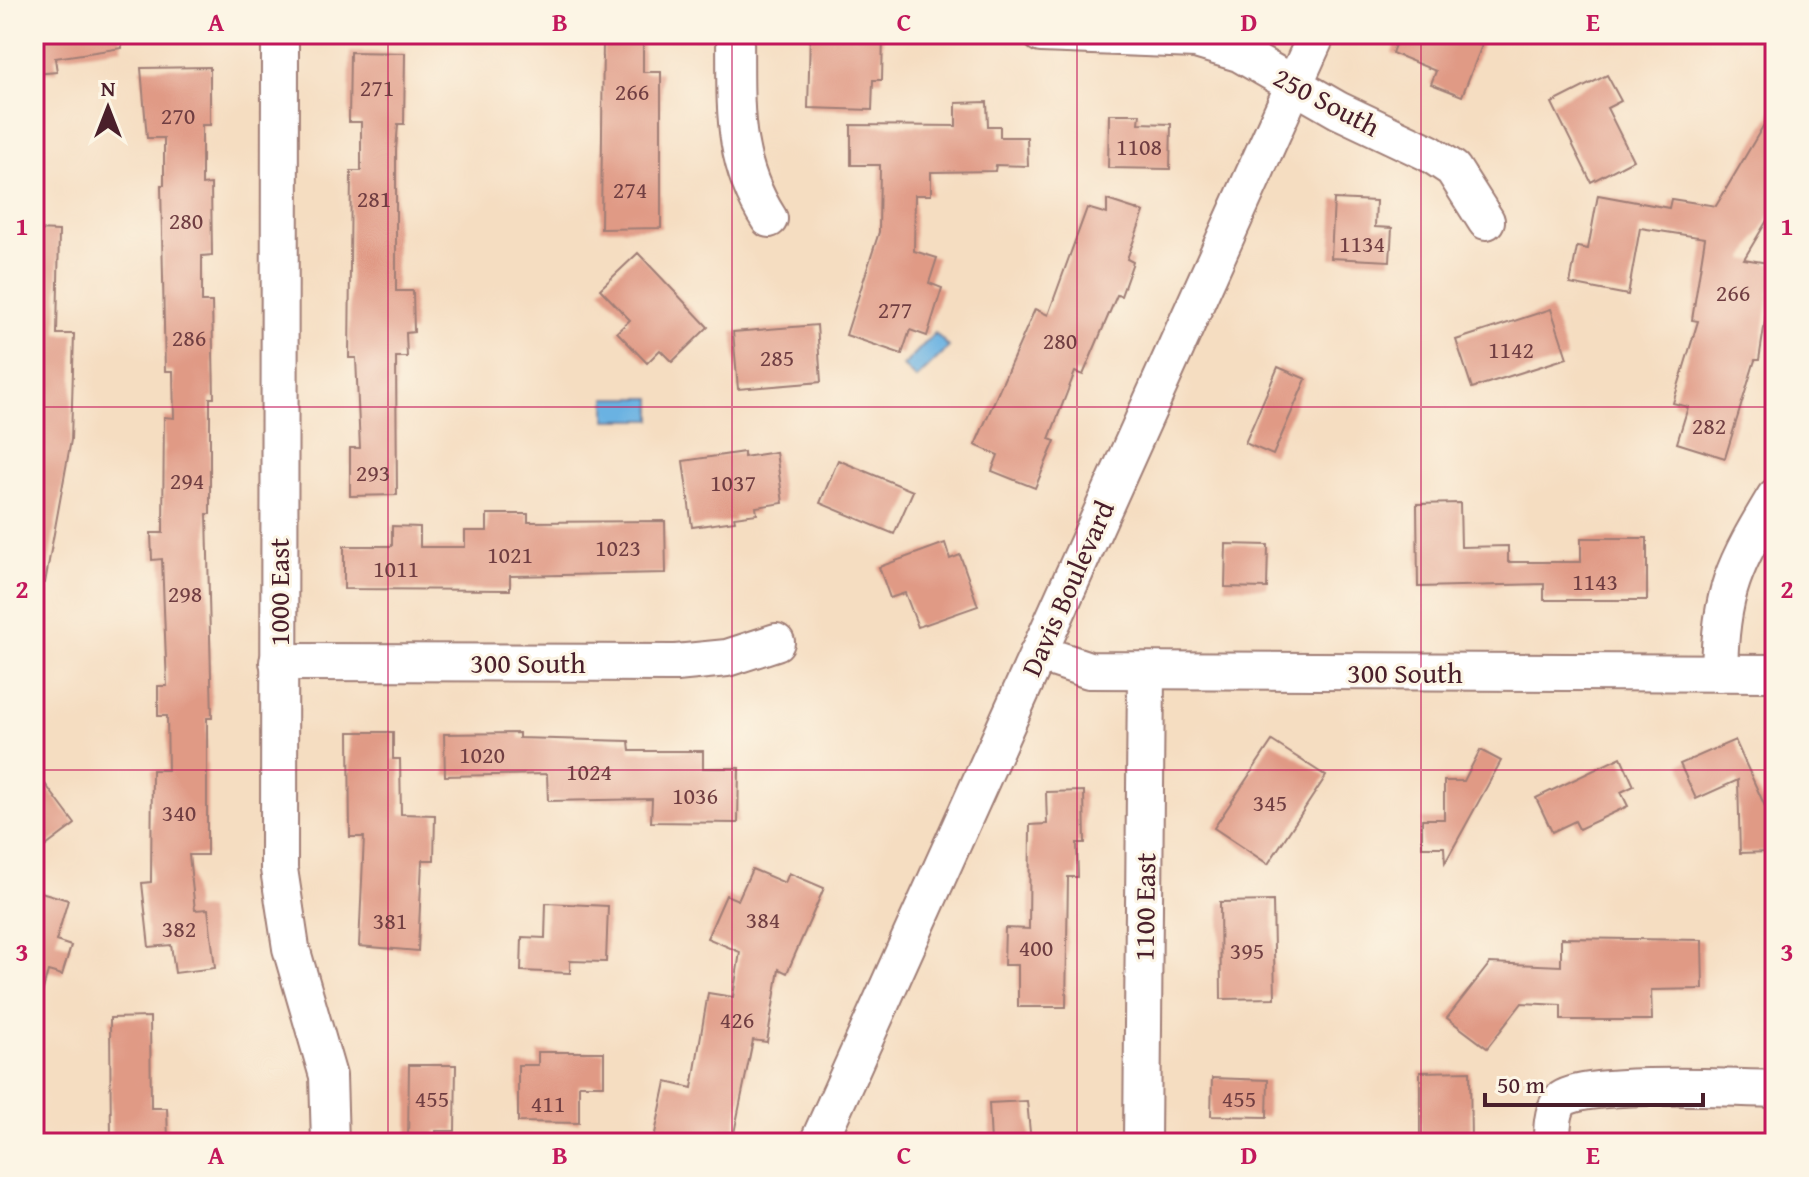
<svg xmlns="http://www.w3.org/2000/svg" width="1809" height="1177" viewBox="0 0 1809 1177" font-family="'Gentium Book Plus',serif">
  <style>
    .water { fill: #6bb2e2; stroke: #5a6886; stroke-width: 2 }
    .building { fill: #e09a85 }
    .lines { fill: none; stroke-linecap: round; stroke-linejoin: round }
    .minor-casing { stroke: #a07e76; stroke-width: 40 }
    .minor { stroke: #fff; stroke-width: 36 }
    .grid { fill: none; stroke: #c2185b; stroke-width: 2; stroke-opacity: 0.55 }
    .labels { text-anchor: middle; dominant-baseline: central; stroke-width: 6; stroke-linejoin: round; paint-order: stroke }
    .number-label { font-size: 24px; fill: #703e42 }
    .street-label { font-size: 28px; fill: #4a1f2b; stroke: #fcf5e5 }
    .neatline { fill: none; stroke: #c2185b; stroke-width: 3 }
    .grid-label { font-size: 26px; text-anchor: middle; font-weight: bold; fill: #c2185b }
  </style>
  <rect width="100%" height="100%" fill="#fcf5e5"/>
  <filter id="ink" filterUnits="userSpaceOnUse"><feTurbulence type="fractalNoise" baseFrequency=".0125" numOctaves="2"/><feDisplacementMap in="SourceGraphic" scale="16" xChannelSelector="R" yChannelSelector="G"/><feConvolveMatrix kernelMatrix="1 2 1 2 8 2 1 2 1" color-interpolation-filters="sRGB"/></filter>
  <filter id="wash" filterUnits="userSpaceOnUse"><feTurbulence type="fractalNoise" baseFrequency=".006" numOctaves="4" result="noise"/><feDisplacementMap in="SourceGraphic" scale="32" xChannelSelector="R" yChannelSelector="G"/><feGaussianBlur stdDeviation="1.8" result="paint"/><feColorMatrix in="noise" values="0 0 0 0 0 0 0 0 0 0 0 0 0 0 0 0 0 1.4 0 .05"/><feComposite in="paint" operator="in"/></filter>
  <g filter="url(#wash)">
    <rect width="100%" height="100%" fill="#f5ddc1"/>
    <g class="water">
      <polygon points="935,333 949,347 916,379 903,366"/>
      <rect x="606" y="398" width="46" height="22"/>
    </g>
    <g id="blocks">
      <g class="building">
        <polygon points="34,34 121,34 122,48 55,58 57,72 34,74"/>
        <polygon points="810,34 883,34 882,80 873,80 872,110 808,108"/>
        <polygon points="1399,34 1453,34 1482,45 1462,96 1431,84 1436,71 1392,53"/>
        <polygon points="603,38 643,38 643,72 661,72 661,228 601,229"/>
        <polygon points="350,52 405,53 404,124 398,124 396,150 396,291 413,291 414,332 406,333 407,357 396,357 397,495 350,496 350,448 360,448 356,358 349,358 351,171 361,171 361,122 349,122"/>
        <polygon points="210,67 210,125 202,125 202,185 211,184 212,255 202,256 202,302 212,302 214,398 210,398 210,514 207,514 212,718 207,718 207,855 189,855 195,910 208,909 215,968 175,973 171,945 149,947 142,883 151,882 152,770 168,770 167,716 158,716 158,686 167,686 162,559 152,560 151,533 163,533 164,417 174,418 173,371 165,371 161,185 164,185 164,138 147,138 141,68"/>
        <polygon points="1607,75 1621,101 1607,108 1633,160 1591,182 1552,103"/>
        <polygon points="987,102 988,126 1000,126 1000,137 1027,137 1028,166 996,165 995,171 931,172 931,195 915,195 914,251 937,258 929,283 942,288 927,336 910,330 902,354 846,335 879,232 880,165 851,165 851,125 956,126 956,103"/>
        <polygon points="1775,106 1775,207 1744,259 1774,264 1759,360 1755,360 1725,458 1677,443 1688,407 1673,403 1698,321 1692,320 1705,238 1640,228 1628,295 1570,284 1577,247 1588,249 1598,195 1669,208 1671,199 1716,206"/>
        <polygon points="1109,114 1140,114 1139,123 1171,124 1170,169 1108,168"/>
        <polygon points="1334,199 1376,201 1375,227 1392,228 1390,261 1331,258"/>
        <polygon points="1107,200 1144,212 1127,259 1133,262 1121,296 1117,295 1083,375 1075,372 1049,439 1055,441 1035,488 992,471 998,455 975,445 1035,309 1048,315 1087,208 1107,214"/>
        <polygon points="34,230 59,231 57,334 74,334 71,440 45,583 34,582"/>
        <polygon points="638,253 708,327 672,362 660,350 647,363 617,332 630,320 600,289"/>
        <polygon points="1551,309 1567,358 1472,388 1456,340"/>
        <polygon points="817,325 821,382 738,389 733,332"/>
        <polygon points="1278,367 1306,379 1273,455 1245,443"/>
        <polygon points="744,452 744,457 776,452 783,503 756,507 757,514 734,517 735,521 692,527 683,461"/>
        <polygon points="838,460 913,491 894,534 820,503"/>
        <polygon points="1460,503 1461,547 1508,546 1508,562 1581,562 1581,538 1647,538 1647,600 1544,600 1544,584 1418,587 1417,504"/>
        <polygon points="487,514 528,514 528,522 665,521 666,573 510,576 510,590 344,589 344,546 392,546 392,526 420,527 420,547 465,547 465,531 487,531"/>
        <polygon points="945,543 950,559 960,555 978,606 918,627 905,593 890,598 879,567"/>
        <polygon points="1226,544 1268,545 1267,588 1225,587"/>
        <polygon points="349,732 393,732 393,759 400,759 401,814 435,815 434,860 422,860 418,951 359,946 364,837 350,837"/>
        <polygon points="519,733 519,738 629,741 630,751 703,751 703,768 739,768 738,823 651,822 652,799 548,801 547,774 445,776 444,734"/>
        <polygon points="1735,740 1768,813 1769,852 1740,853 1738,780 1696,799 1680,764"/>
        <polygon points="1272,741 1326,776 1268,864 1214,828"/>
        <polygon points="1480,750 1501,761 1445,863 1444,847 1422,847 1422,819 1444,819 1444,781 1464,781"/>
        <polygon points="1621,757 1634,786 1621,792 1628,806 1579,829 1575,821 1552,832 1536,798"/>
        <polygon points="34,769 75,824 34,855"/>
        <polygon points="1084,791 1085,843 1077,843 1078,877 1068,877 1066,1007 1018,1007 1018,965 1004,965 1005,928 1029,929 1030,825 1047,824 1046,792"/>
        <polygon points="752,869 785,883 789,873 824,888 787,973 779,969 767,1042 753,1040 732,1143 653,1143 666,1082 692,1088 708,993 733,997 740,952 707,938 726,895 738,900"/>
        <polygon points="34,890 68,900 56,941 71,946 62,975 48,971 41,997 34,996"/>
        <polygon points="1273,901 1275,998 1221,999 1220,902"/>
        <polygon points="546,903 608,906 606,962 570,961 570,973 521,971 522,937 545,938"/>
        <polygon points="1561,938 1702,940 1703,989 1651,990 1652,1020 1561,1020 1561,1005 1522,1003 1487,1048 1447,1018 1490,963 1561,966"/>
        <polygon points="150,1017 151,1108 167,1108 168,1140 111,1143 110,1018"/>
        <polygon points="538,1052 604,1052 604,1085 579,1085 579,1123 518,1122 518,1065 538,1065"/>
        <polygon points="409,1065 456,1065 455,1131 436,1131 436,1143 408,1143"/>
        <polygon points="1470,1071 1471,1143 1420,1143 1420,1072"/>
        <polygon points="1212,1078 1268,1080 1267,1117 1211,1116"/>
        <polygon points="1027,1101 1031,1143 991,1143 989,1103"/>
      </g>
    </g>
  </g>
  <g filter="url(#ink)">
    <use href="#blocks" fill-opacity="0" stroke="#a07e76" stroke-width="2"/>
    <g class="lines">
      <g class="minor-casing">
        <g id="minor">
          <polyline points="280,34 279,869 291,948 328,1076 330,1143"/>
          <path d="M 735,34 C 736,103 730,158 769,219"/>
          <polyline points="1041,34 1196,40 1239,53 1338,110 1429,153 1453,169 1486,221"/>
          <polyline points="1038,653 1089,670 1775,673"/>
          <polyline points="278,662 676,663 727,658 776,642"/>
          <path d="M 1719,673 C 1720,592 1734,565 1775,497"/>
          <polyline points="818,1143 1317,34"/>
          <polyline points="1142,1143 1146,671"/>
          <path d="M 1552,1143 C 1552,1130 1552,1112 1560,1101 C 1577,1080 1741,1088 1775,1089"/>
        </g>
      </g>
      <use href="#minor" class="minor"/>
    </g>
  </g>
  <path class="grid" d="M 388,34 L 388,1143M 732,34 L 732,1143M 1077,34 L 1077,1143M 1421,34 L 1421,1143M 34,407 L 1775,407M 34,770 L 1775,770"/>
  <g class="labels">
    <g class="number-label">
      <text x="377" y="87">271</text>
      <text x="632" y="91">266</text>
      <text x="178" y="115">270</text>
      <text x="1139" y="146">1108</text>
      <text x="630" y="189">274</text>
      <text x="374" y="198">281</text>
      <text x="186" y="220">280</text>
      <text x="1362" y="243">1134</text>
      <text x="1733" y="292">266</text>
      <text x="895" y="309">277</text>
      <text x="189" y="337">286</text>
      <text x="1060" y="340">280</text>
      <text x="1511" y="349">1142</text>
      <text x="777" y="357">285</text>
      <text x="1709" y="425">282</text>
      <text x="373" y="472">293</text>
      <text x="187" y="480">294</text>
      <text x="733" y="482">1037</text>
      <text x="618" y="547">1023</text>
      <text x="510" y="554">1021</text>
      <text x="396" y="568">1011</text>
      <text x="1595" y="581">1143</text>
      <text x="185" y="593">298</text>
      <text x="482" y="754">1020</text>
      <text x="589" y="771">1024</text>
      <text x="695" y="795">1036</text>
      <text x="1270" y="802">345</text>
      <text x="179" y="812">340</text>
      <text x="763" y="919">384</text>
      <text x="390" y="920">381</text>
      <text x="179" y="928">382</text>
      <text x="1036" y="947">400</text>
      <text x="1247" y="950">395</text>
      <text x="737" y="1019">426</text>
      <text x="432" y="1098">455</text>
      <text x="1239" y="1098">455</text>
      <text x="548" y="1103">411</text>
    </g>
    <g class="street-label">
      <text transform="translate(1327 101) rotate(28)">250 South</text>
      <text transform="translate(1067 588) rotate(-66)">Davis Boulevard</text>
      <text transform="translate(278 592) rotate(-90)">1000 East</text>
      <text x="528" y="662">300 South</text>
      <text x="1405" y="672">300 South</text>
      <text transform="translate(1144 907) rotate(-89)">1100 East</text>
    </g>
  </g>
  <rect width="1809" height="1177" fill="none" stroke="#fcf5e5" stroke-width="88"/>
  <g transform="translate(108 108)" stroke="#fcf5e5" stroke-width="6" paint-order="stroke">
  <path d="M0-6L14 30L0 20L-14 30Z" fill="#4a1f2b"/>
  <text y="-12" font-size="22" font-weight="bold" text-anchor="middle" fill="#4a1f2b">N</text>
  </g>
  <path d="M1485 1093v12h218v-12" fill="none" stroke="#4a1f2b" stroke-width="4"/>
  <text x="1497" y="1093" font-size="24" fill="#4a1f2b" stroke="#fcf5e5" stroke-width="6" paint-order="stroke">50 m</text>
  <rect x="44" y="44" width="1721" height="1089" class="neatline"/>
  <g class="grid-label">
    <text x="216" y="31">A</text>
    <text x="560" y="31">B</text>
    <text x="904" y="31">C</text>
    <text x="1249" y="31">D</text>
    <text x="1593" y="31">E</text>
    <text x="22" y="235">1</text>
    <text x="1787" y="235">1</text>
    <text x="22" y="598">2</text>
    <text x="1787" y="598">2</text>
    <text x="22" y="961">3</text>
    <text x="1787" y="961">3</text>
    <text x="216" y="1164">A</text>
    <text x="560" y="1164">B</text>
    <text x="904" y="1164">C</text>
    <text x="1249" y="1164">D</text>
    <text x="1593" y="1164">E</text>
  </g>
</svg>
